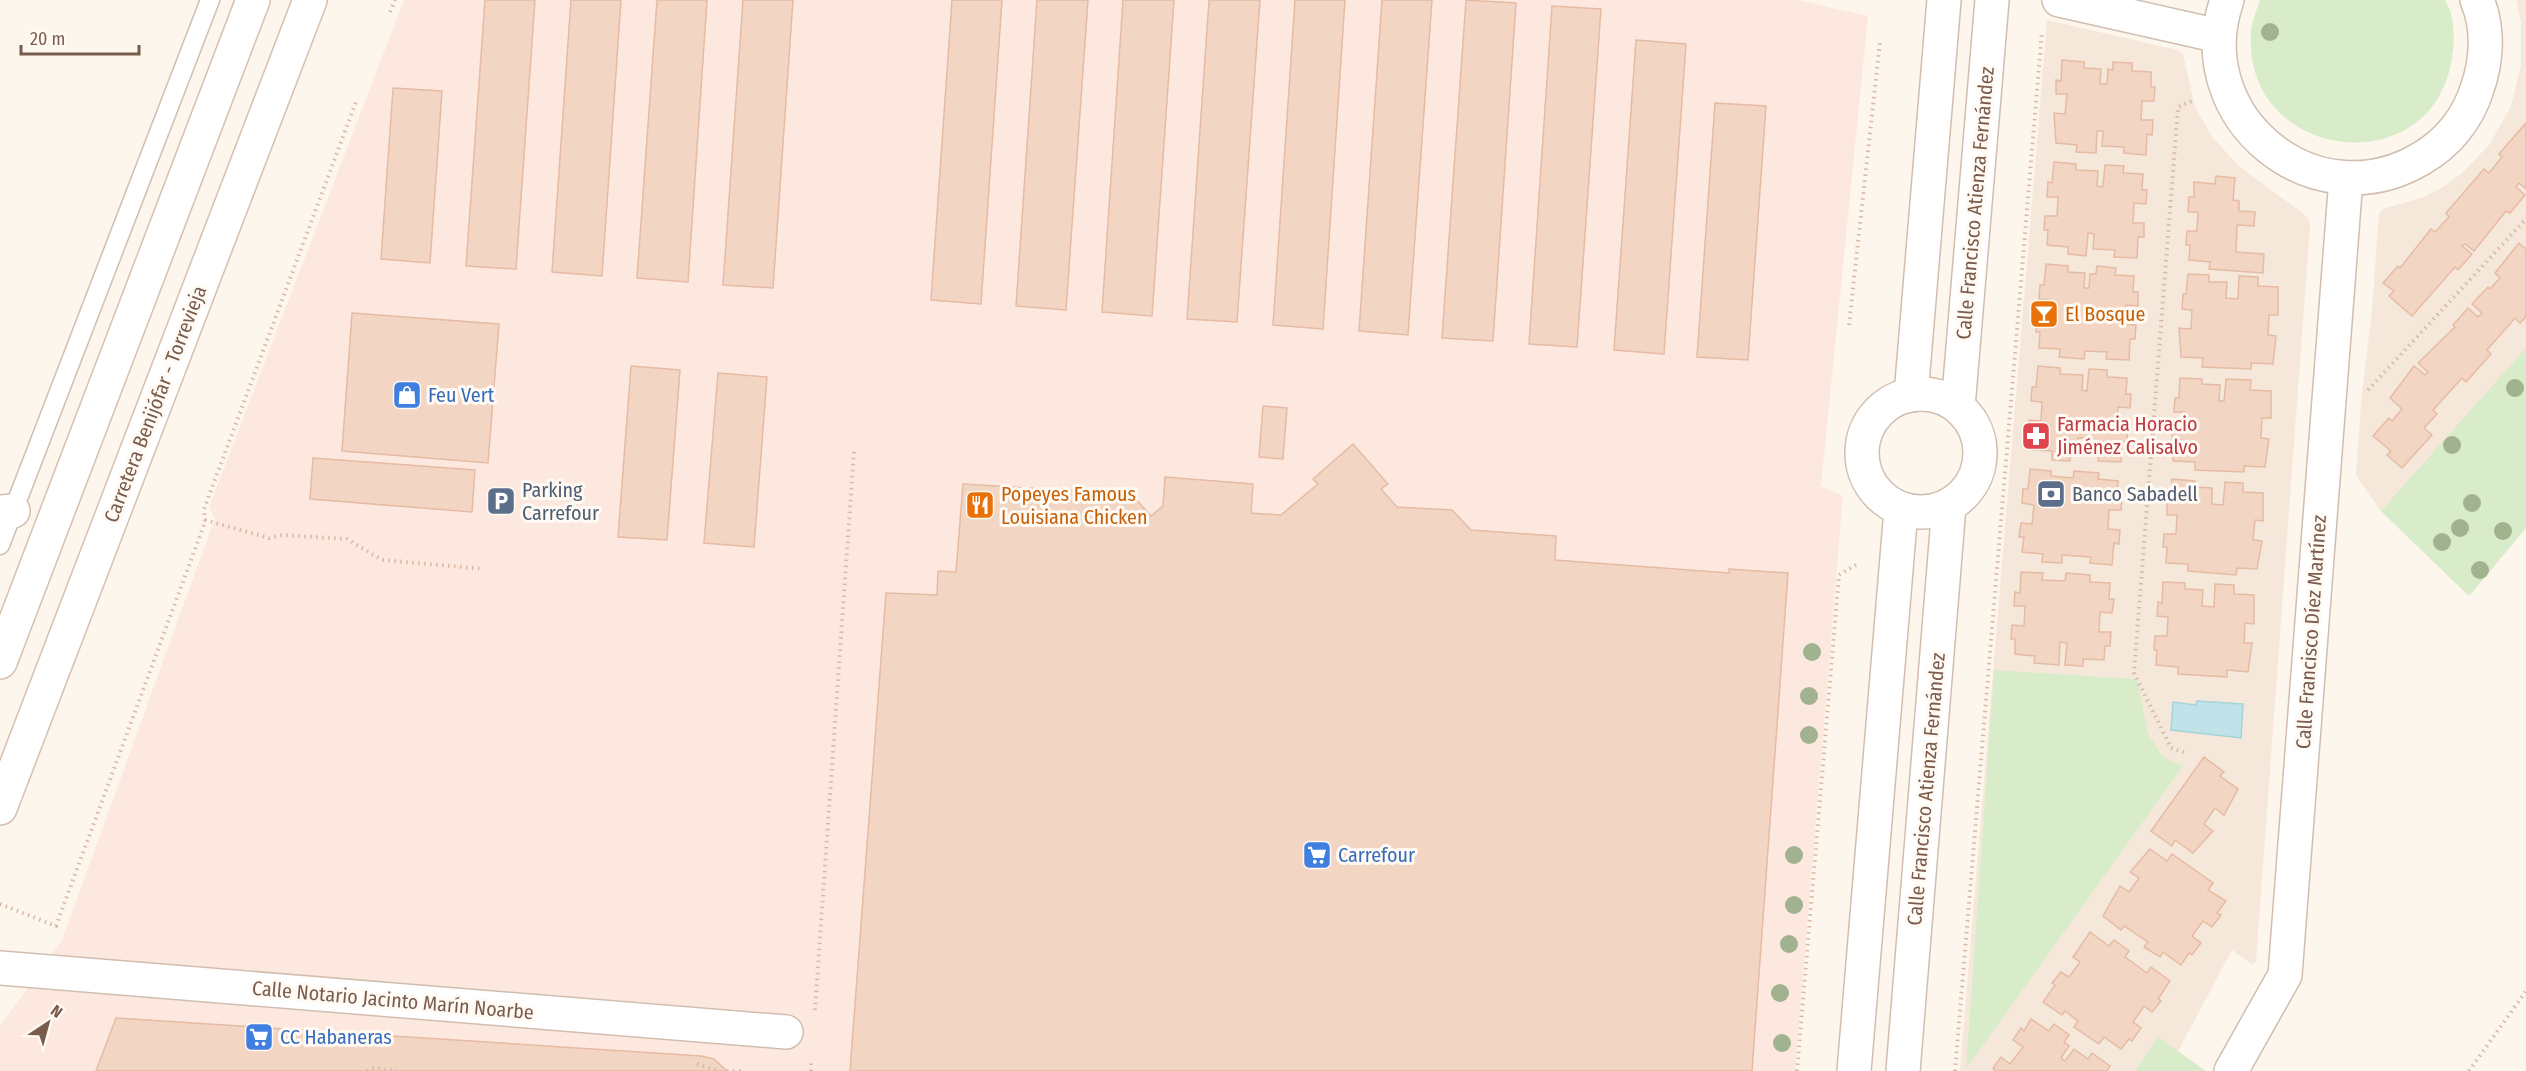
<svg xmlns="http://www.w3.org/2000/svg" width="2526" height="1071" viewBox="0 0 2526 1071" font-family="'Fira Sans Condensed',sans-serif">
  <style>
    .residential { fill: #f5e8da }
    .commercial { fill: #fde8e0 }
    .green { fill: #d8ecc9 }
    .water { fill: #bfe3e8; stroke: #a5d3da; stroke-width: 1.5 }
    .building { fill: #f3d5c3; stroke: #e6bba3; stroke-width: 1.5 }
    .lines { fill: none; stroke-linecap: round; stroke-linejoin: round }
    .service-casing { stroke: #d1beb0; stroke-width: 21 }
    .minor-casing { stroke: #d1beb0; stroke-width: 36 }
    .secondary-casing { stroke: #d6c0b0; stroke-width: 36 }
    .path { stroke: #d9b8a5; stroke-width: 4; stroke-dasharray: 1.5 4.5; stroke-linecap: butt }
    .service { stroke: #fff; stroke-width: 18 }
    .minor { stroke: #fff; stroke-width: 33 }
    .secondary { stroke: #fff; stroke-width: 33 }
    .tree { fill: #a0b28e }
    .labels { text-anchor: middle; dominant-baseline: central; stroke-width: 6; stroke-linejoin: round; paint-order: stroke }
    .street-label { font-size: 20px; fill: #7a5c4d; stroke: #fffaf3 }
    .food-label { font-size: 20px; fill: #c56008; stroke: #fffaf3; text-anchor: start }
    .shop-label { font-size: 20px; fill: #366cbe; stroke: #fffaf3; text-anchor: start }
    .health-label { font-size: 20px; fill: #be3a42; stroke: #fffaf3; text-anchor: start }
    .service-label { font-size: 20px; fill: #4e5e75; stroke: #fffaf3; text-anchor: start }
  </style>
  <rect width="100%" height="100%" fill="#fdf6ec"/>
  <g class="residential">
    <polygon points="2516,0 2526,0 2526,528 2469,596 2381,511 2356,476 2361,403 2372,310 2379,213 2383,209 2424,197 2443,187 2461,174 2490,144 2511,106 2521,65 2521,22"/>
    <polygon points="2047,20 2177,50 2183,54 2195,107 2213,138 2240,167 2300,211 2308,218 2310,226 2256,961 2253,965 2232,950 2176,1055 2199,1071 1960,1071"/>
  </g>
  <polygon class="commercial" points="404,0 1798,0 1868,16 1821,486 1843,496 1795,1071 0,1071 0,1026 62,940 215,518 209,507"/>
  <g class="green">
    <path d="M 2260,0 L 2445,0 C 2455,16 2455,39 2452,58 C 2433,186 2241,162 2251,31 C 2252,21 2257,10 2260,0 Z"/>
    <polygon points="2526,348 2526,528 2469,596 2381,511"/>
    <polygon points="1994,670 2137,679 2148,734 2163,757 2183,766 1966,1069"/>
    <polygon points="2158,1037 2206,1071 2135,1071"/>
  </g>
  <polygon class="water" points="2197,701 2243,704 2241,738 2171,730 2173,702 2196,705"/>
  <g class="building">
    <polygon points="485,0 535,0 516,269 466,266"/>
    <polygon points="571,0 621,0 602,276 552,272"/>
    <polygon points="657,0 707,0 688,282 637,278"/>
    <polygon points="743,0 793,0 773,288 723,285"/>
    <polygon points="952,0 1002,0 981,304 931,300"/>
    <polygon points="1037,0 1088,0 1066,310 1016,306"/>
    <polygon points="1123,0 1174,0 1152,316 1102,312"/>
    <polygon points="1209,0 1260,0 1237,322 1187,319"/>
    <polygon points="1295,0 1345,0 1323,329 1273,325"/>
    <polygon points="1382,0 1432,0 1408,335 1359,331"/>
    <polygon points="1466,0 1516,3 1493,341 1442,338"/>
    <polygon points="1552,6 1601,9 1577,347 1529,344"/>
    <polygon points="1636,40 1686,44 1664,354 1614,350"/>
    <polygon points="2062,60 2084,62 2084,68 2101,69 2100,84 2107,84 2108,69 2113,70 2113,62 2132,63 2132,71 2151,72 2151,87 2155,87 2154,101 2142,101 2141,120 2153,120 2152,135 2147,134 2146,155 2124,153 2124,147 2102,146 2103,131 2097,131 2096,153 2076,152 2077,145 2056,143 2054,113 2065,114 2067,94 2056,94 2056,80 2061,81"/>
    <polygon points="393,88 442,91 430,263 381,259"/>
    <polygon points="1715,103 1766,106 1748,360 1697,357"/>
    <polygon points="2526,123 2526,189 2519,183 2516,187 2525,195 2510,213 2506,211 2474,251 2465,244 2462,246 2472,254 2458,270 2455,267 2412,316 2389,296 2394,291 2383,283 2398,266 2400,268 2431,229 2435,232 2449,217 2446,213 2484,169 2489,173 2502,157 2499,154"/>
    <polygon points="2054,162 2076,164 2076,170 2098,171 2097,186 2103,187 2105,165 2124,166 2123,173 2143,174 2142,190 2147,190 2146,204 2134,203 2133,223 2144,223 2144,237 2138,237 2137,258 2114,257 2115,250 2093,249 2094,234 2088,233 2086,256 2068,254 2068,247 2047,245 2048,230 2044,230 2045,216 2057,216 2058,197 2047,197 2048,182 2052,183"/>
    <polygon points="2216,176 2235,178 2233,200 2239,201 2239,211 2255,212 2254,226 2237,225 2236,252 2264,254 2263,273 2209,269 2210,262 2189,260 2190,245 2186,245 2187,231 2197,231 2198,212 2188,212 2189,197 2194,197 2194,182 2215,184"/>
    <polygon points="2519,243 2526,249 2526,317 2520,323 2515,318 2487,350 2491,354 2466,382 2462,378 2433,410 2437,414 2424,428 2432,435 2402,468 2387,455 2391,451 2373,436 2389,418 2392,421 2402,409 2390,398 2414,366 2425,375 2428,372 2418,363 2455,327 2453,325 2468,308 2478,317 2482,313 2472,304 2488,287 2490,289 2500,278 2495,273"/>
    <polygon points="2046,264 2068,266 2068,272 2085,273 2084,288 2089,288 2090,274 2096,274 2097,266 2116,268 2115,275 2134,276 2133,292 2138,292 2138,306 2126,305 2125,324 2136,325 2135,339 2130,339 2129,360 2106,359 2107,352 2085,351 2084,359 2059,357 2060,349 2039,348 2040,332 2036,332 2037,317 2049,318 2050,300 2039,299 2040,285 2044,285"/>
    <polygon points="2188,274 2209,275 2209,282 2227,282 2226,298 2238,299 2239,276 2258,277 2258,286 2278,287 2278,315 2269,315 2268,335 2276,336 2273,364 2251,363 2251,369 2202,367 2203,358 2181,357 2179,328 2191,329 2192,310 2182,309 2183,294 2186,294"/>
    <polygon points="352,313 499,324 488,463 342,451"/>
    <polygon points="631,366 680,370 667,540 618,537"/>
    <polygon points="2038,366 2060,368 2060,374 2083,375 2082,390 2087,391 2089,369 2107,370 2107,377 2127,378 2126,394 2131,394 2130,408 2118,407 2117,426 2128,427 2127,442 2122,441 2121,462 2098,461 2099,454 2084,454 2085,438 2078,438 2078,453 2071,453 2070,461 2052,460 2052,451 2032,450 2032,434 2029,434 2029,420 2041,421 2042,402 2031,401 2032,387 2036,387"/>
    <polygon points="718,373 767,377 754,547 704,543"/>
    <polygon points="2180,378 2202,379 2202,384 2220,385 2219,401 2224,401 2226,379 2251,380 2250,390 2271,391 2271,418 2262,418 2261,438 2269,439 2265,467 2244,466 2244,472 2195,470 2195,462 2173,461 2172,431 2183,432 2185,412 2174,412 2175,398 2179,398"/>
    <polygon points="1263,406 1287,408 1283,459 1259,457"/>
    <polygon points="1353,444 1388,484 1381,489 1397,507 1452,510 1471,530 1556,536 1555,560 1729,573 1729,569 1788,573 1752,1071 850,1071 886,593 937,595 938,571 956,572 963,484 1131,494 1151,516 1163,506 1165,477 1253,484 1251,513 1281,515 1318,484 1313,479"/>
    <polygon points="313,458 475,470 472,512 310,499"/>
    <polygon points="2030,469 2051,471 2051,476 2073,478 2074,471 2099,473 2098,479 2118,481 2117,496 2122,496 2121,510 2109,510 2108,529 2120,530 2119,544 2114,543 2112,565 2090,563 2091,557 2062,555 2062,563 2042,562 2043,554 2022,552 2024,537 2019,537 2021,523 2032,524 2034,505 2022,503 2023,489 2028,489"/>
    <polygon points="2172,479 2195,481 2195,487 2212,488 2212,504 2223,505 2225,482 2243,483 2243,492 2263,493 2263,521 2255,520 2253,540 2262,541 2257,569 2237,568 2236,575 2188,571 2188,564 2166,563 2167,547 2163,547 2164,534 2176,534 2177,515 2167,515 2167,500 2171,500"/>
    <polygon points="2021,572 2043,573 2042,580 2065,581 2066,573 2090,575 2090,582 2110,583 2109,599 2114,599 2112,613 2100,612 2099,632 2111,632 2110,646 2105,646 2104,660 2083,659 2083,666 2065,665 2067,643 2060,642 2059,665 2034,663 2035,656 2015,654 2015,639 2011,639 2012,625 2024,626 2025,606 2014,606 2015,592 2020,593"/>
    <polygon points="2163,582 2185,583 2185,589 2203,590 2202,606 2214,607 2215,584 2234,585 2234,594 2254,595 2254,624 2245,623 2244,643 2252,643 2248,672 2227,670 2227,677 2178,674 2178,667 2156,665 2157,650 2154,650 2155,636 2167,636 2168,617 2157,616 2158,602 2162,603"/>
    <polygon points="2204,757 2224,772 2220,776 2238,789 2224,815 2215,808 2204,824 2213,831 2193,853 2175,840 2172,846 2151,831"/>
    <polygon points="2150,849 2167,861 2172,854 2213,883 2208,890 2226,901 2217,913 2221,915 2212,927 2203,921 2192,936 2201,943 2192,955 2189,953 2181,965 2163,952 2160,957 2144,947 2148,942 2124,926 2121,930 2103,916 2120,886 2129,892 2139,878 2130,872"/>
    <polygon points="2090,932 2109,946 2114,940 2129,951 2125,957 2147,973 2151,967 2170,981 2158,999 2161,1001 2152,1012 2144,1006 2133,1022 2141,1028 2132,1041 2129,1039 2121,1049 2104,1037 2099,1044 2074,1027 2078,1021 2065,1011 2062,1015 2043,1002 2055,985 2052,983 2061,972 2069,977 2080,962 2073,957"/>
    <polygon points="116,1018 701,1056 714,1059 727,1071 96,1071"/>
    <polygon points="2031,1019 2049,1031 2054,1024 2069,1035 2064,1042 2069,1046 2061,1058 2065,1061 2074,1049 2088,1059 2092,1053 2110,1066 2107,1071 1995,1071 1993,1068 2001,1057 2010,1064 2023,1047 2013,1040 2021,1028 2024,1031"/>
  </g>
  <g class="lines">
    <g class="service-casing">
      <polyline id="service" points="0,545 210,0"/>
    </g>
    <g class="minor-casing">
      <g id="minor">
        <polyline points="2059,0 2219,36"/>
        <path d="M 2227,0 C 2186,117 2315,223 2422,158 C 2448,143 2468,118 2477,89 C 2487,61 2489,28 2477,0"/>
        <circle cx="1921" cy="453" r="59"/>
        <polyline points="1911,395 1944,0"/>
        <polyline points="1958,407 1992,0"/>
        <polyline points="0,512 13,511"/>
        <polyline points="0,968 786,1032"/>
        <polyline points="1854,1071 1901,510"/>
        <polyline points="1903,1071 1949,506"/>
        <polyline points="2231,1071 2285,975 2346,178"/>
      </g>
    </g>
    <g class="secondary-casing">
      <g id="secondary">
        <polyline points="0,662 253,0"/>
        <polyline points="0,808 310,0"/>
      </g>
    </g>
    <g class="path">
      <polyline points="390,12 395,0"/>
      <polyline points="1849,325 1880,42"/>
      <polyline points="2368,390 2526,219"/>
      <polyline points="205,520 269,538 284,535 347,539 382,560 484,569"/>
      <polyline points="2184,752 2171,748 2134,673 2178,107 2192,101"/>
      <polyline points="0,904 56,926 205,522 204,509 356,102"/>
      <polyline points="815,1010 854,451"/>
      <polyline points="697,1064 719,1071"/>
      <polyline points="367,1071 372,1068 397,1071"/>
      <polyline points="727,1071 742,1071"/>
      <polyline points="811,1071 811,1060"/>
      <polyline points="1797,1071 1839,575 1856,565"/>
      <polyline points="1955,1071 2042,31"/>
      <polyline points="2469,1071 2526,991"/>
    </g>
    <use href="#service" class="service"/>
    <use href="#minor" class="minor"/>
    <use href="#secondary" class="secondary"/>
  </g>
  <g class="tree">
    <circle cx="2270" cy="32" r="9"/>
    <circle cx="2515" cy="388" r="9"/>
    <circle cx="2452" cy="445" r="9"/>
    <circle cx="2472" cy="503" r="9"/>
    <circle cx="2460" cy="528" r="9"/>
    <circle cx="2503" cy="531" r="9"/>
    <circle cx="2442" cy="542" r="9"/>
    <circle cx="2480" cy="570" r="9"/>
    <circle cx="1812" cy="652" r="9"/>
    <circle cx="1809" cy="696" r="9"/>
    <circle cx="1809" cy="735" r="9"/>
    <circle cx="1794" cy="855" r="9"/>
    <circle cx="1794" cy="905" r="9"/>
    <circle cx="1789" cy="944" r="9"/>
    <circle cx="1780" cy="993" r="9"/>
    <circle cx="1782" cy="1043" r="9"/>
  </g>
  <defs>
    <g id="bar-square" transform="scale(1.5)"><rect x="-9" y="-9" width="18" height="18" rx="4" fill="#e8710a" stroke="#fffaf3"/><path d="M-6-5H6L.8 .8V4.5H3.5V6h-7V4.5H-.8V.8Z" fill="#fff"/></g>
    <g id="shop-square" transform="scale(1.5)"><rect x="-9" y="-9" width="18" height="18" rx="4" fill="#3f7fe0" stroke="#fffaf3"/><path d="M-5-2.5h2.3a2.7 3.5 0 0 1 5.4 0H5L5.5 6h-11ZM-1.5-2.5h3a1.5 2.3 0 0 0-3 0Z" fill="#fff"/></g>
    <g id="pharmacy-square" transform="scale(1.5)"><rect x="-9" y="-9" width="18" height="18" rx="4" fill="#e0444e" stroke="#fffaf3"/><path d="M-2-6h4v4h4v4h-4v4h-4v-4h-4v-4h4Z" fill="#fff"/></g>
    <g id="bank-square" transform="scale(1.5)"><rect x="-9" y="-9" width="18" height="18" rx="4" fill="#5c6f8a" stroke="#fffaf3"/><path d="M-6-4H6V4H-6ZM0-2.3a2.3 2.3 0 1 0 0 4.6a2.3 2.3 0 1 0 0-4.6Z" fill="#fff"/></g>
    <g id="parking-square" transform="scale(1.5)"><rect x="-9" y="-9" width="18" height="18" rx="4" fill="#5c6f8a" stroke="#fffaf3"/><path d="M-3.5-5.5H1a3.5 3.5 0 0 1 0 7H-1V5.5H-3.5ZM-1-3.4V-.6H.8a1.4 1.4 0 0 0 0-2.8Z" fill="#fff"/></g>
    <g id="restaurant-square" transform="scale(1.5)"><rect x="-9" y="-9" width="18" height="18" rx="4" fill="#e8710a" stroke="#fffaf3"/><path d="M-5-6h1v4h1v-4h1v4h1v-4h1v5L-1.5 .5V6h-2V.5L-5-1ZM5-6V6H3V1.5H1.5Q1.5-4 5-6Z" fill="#fff"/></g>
    <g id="supermarket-square" transform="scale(1.5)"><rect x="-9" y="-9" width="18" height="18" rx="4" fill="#3f7fe0" stroke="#fffaf3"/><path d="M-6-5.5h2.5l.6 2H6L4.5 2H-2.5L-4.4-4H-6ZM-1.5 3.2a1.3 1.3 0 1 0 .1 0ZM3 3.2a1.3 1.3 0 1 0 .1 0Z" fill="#fff"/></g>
  </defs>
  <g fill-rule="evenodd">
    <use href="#bar-square" x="2044" y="314"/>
    <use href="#shop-square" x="407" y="395"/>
    <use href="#pharmacy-square" x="2036" y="436"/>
    <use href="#bank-square" x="2051" y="494"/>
    <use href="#parking-square" x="501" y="501"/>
    <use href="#restaurant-square" x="980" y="505"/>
    <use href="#supermarket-square" x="1317" y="855"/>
    <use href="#supermarket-square" x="259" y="1037"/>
  </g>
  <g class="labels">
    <g class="street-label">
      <text transform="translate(1975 203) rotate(-85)">Calle Francisco Atienza Fernández</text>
      <text transform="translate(155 404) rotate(-69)">Carretera Benijófar - Torrevieja</text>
      <text transform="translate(2311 632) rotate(-86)">Calle Francisco Díez Martínez</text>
      <text transform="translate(1926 789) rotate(-85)">Calle Francisco Atienza Fernández</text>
      <text transform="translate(393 1000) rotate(5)">Calle Notario Jacinto Marín Noarbe</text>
    </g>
    <g class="food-label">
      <text x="2065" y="314">El Bosque</text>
      <text x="1001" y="494">Popeyes Famous<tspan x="1001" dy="23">Louisiana Chicken</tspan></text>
    </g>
    <g class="shop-label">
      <text x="428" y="395">Feu Vert</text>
      <text x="1338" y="855">Carrefour</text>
      <text x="280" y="1037">CC Habaneras</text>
    </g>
    <g class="health-label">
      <text x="2057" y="424">Farmacia Horacio<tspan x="2057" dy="23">Jiménez Calisalvo</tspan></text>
    </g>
    <g class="service-label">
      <text x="522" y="490">Parking<tspan x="522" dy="23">Carrefour</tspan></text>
      <text x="2072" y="494">Banco Sabadell</text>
    </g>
  </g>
  <g transform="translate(48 1023) rotate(36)" stroke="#fffaf3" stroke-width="4.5" paint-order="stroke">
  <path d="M0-4.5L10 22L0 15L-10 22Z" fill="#7a5c4d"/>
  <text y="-9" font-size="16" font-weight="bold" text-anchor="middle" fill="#7a5c4d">N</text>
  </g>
  <path d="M21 45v9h118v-9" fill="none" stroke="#7a5c4d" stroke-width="3"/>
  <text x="30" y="45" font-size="18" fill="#7a5c4d" stroke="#fffaf3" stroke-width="4.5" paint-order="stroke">20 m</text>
</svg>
